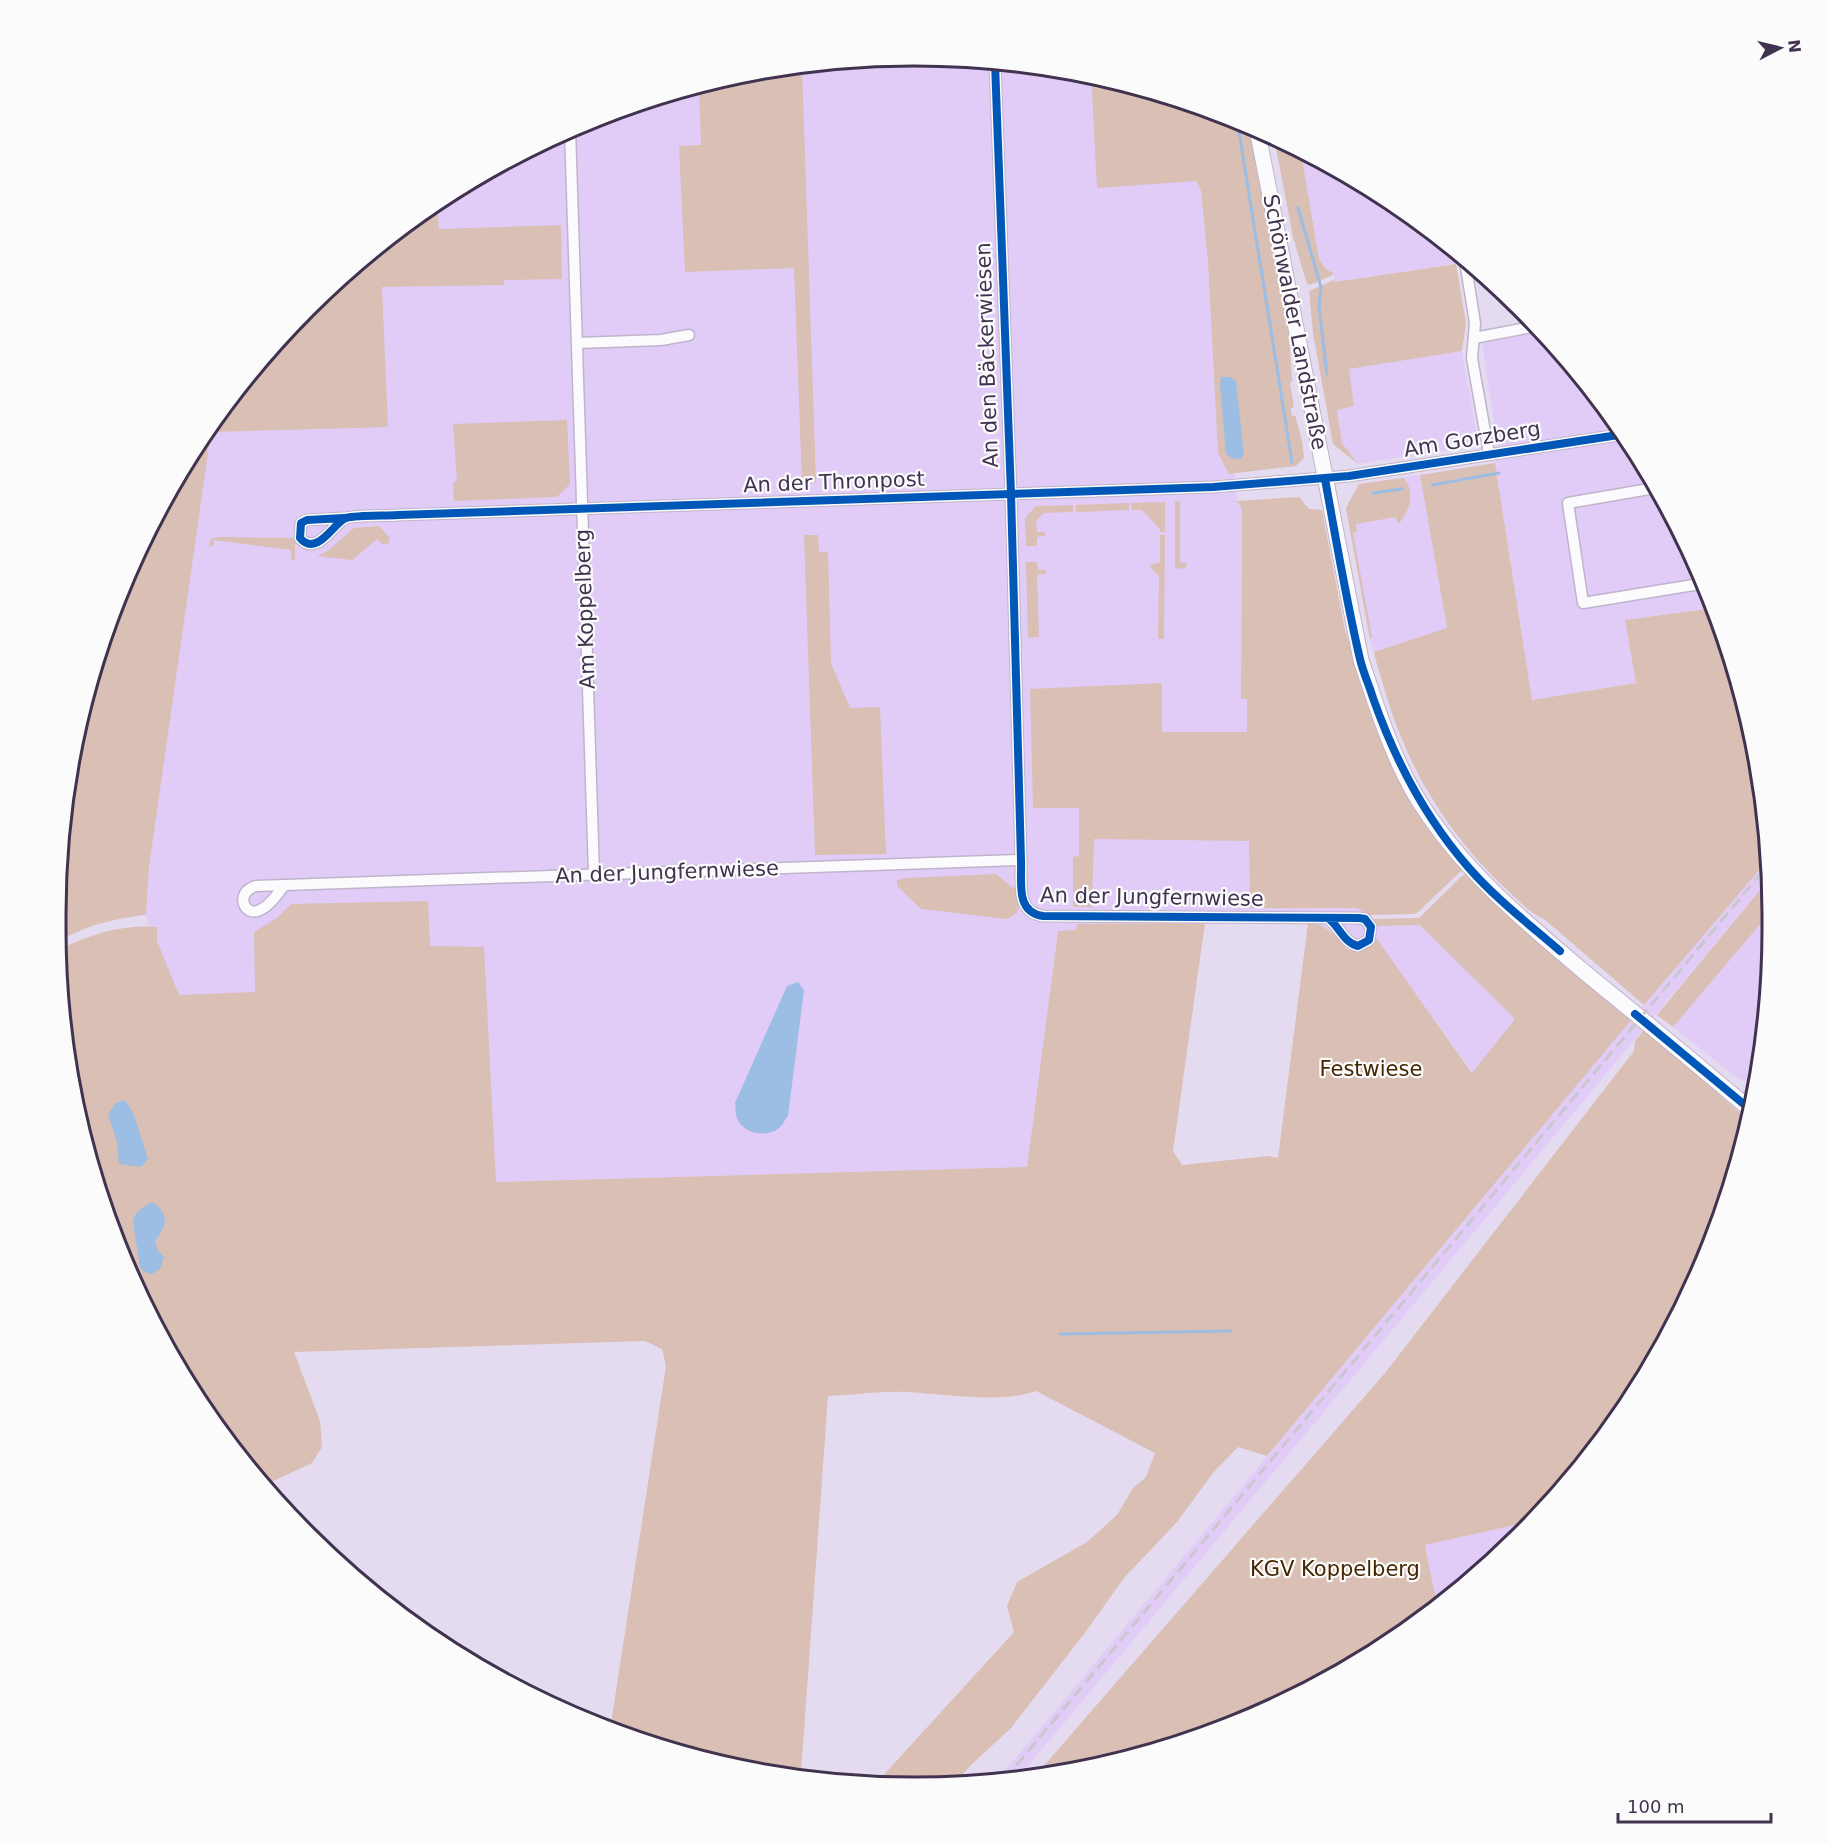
<svg xmlns="http://www.w3.org/2000/svg" width="1828" height="1843" viewBox="0 0 1828 1843" font-family="'DejaVu Sans',sans-serif">
  <style>
    .built { fill: #e1ccf8 }
    .green { fill: #d9bfb4 }
    .water { fill: #9cbde4 }
    .lines { fill: none; stroke-linecap: round; stroke-linejoin: round }
    .stream { stroke: #9cbde4; stroke-width: 3 }
    .minor-casing { stroke: #bfb4cb; stroke-width: 13 }
    .secondary-casing { stroke: #bfb4cb; stroke-width: 17 }
    .minor { stroke: #fbfafd; stroke-width: 10 }
    .secondary { stroke: #fbfafd; stroke-width: 15 }
    .rail { stroke: #cac6cd; stroke-width: 3; stroke-dasharray: 12 6; stroke-linecap: butt }
    .cycleway-casing { stroke: #fbfbfb; stroke-width: 11 }
    .cycleway { stroke: #0057b8; stroke-width: 8 }
    .labels { text-anchor: middle; dominant-baseline: central; stroke-width: 4.5; stroke-linejoin: round; paint-order: stroke }
    .street-label { font-size: 21px; fill: #41334f; stroke: #fbfbfb }
    .park-label { font-size: 21px; fill: #462600; stroke: #fbfbfb }
    .rim { fill: none; stroke: #41334f; stroke-width: 3 }
  </style>
  <rect width="100%" height="100%" fill="#e5dbf1"/>
  <g class="built">
    <polygon points="914,56 1081,72 1184,103 1196,181 1201,191 1208,263 1218,453 1229,474 1235,473 1237,501 1242,509 1241,699 1247,699 1250,907 1357,908 1369,915 1377,926 1420,925 1516,1019 1473,1073 1376,939 1369,946 1354,951 1348,950 1336,936 1315,923 1079,924 1075,931 1058,931 1027,1167 253,1189 149,926 146,915 149,867 212,423 307,307 437,200 585,121 746,72"/>
    <polygon points="1301,152 1391,200 1459,256 1460,263 1335,282 1333,273 1326,269 1319,259"/>
    <polygon points="1542,332 1628,437 1707,585 1714,608 1625,620 1636,683 1532,700 1495,463 1497,445 1482,343"/>
    <polygon points="1462,351 1479,445 1358,464 1342,443 1337,409 1354,406 1348,369"/>
    <polygon points="1420,475 1447,628 1374,652 1369,637 1346,508 1359,484"/>
    <polygon points="1767,861 1769,879 1019,1777 998,1779 1624,1028"/>
    <polygon points="1772,910 1758,1072 1747,1082 1737,1078 1673,1027 1718,971"/>
    <polygon points="1533,1521 1521,1536 1437,1605 1425,1545"/>
  </g>
  <g class="green">
    <polygon points="802,67 816,482 802,483 794,268 685,272 679,146 701,145 699,86 746,72"/>
    <path d="M 1091,75 L 1242,121 L 1252,126 C 1268,210 1289,296 1292,382 L 1290,383 L 1294,407 L 1291,408 L 1292,416 L 1295,415 L 1302,441 L 1304,458 L 1296,466 L 1229,474 L 1218,453 L 1208,263 L 1201,191 L 1196,181 L 1097,188 Z"/>
    <polygon points="1274,138 1301,152 1319,259 1326,269 1333,273 1333,275 1310,285 1307,284 1293,237"/>
    <path d="M 437,200 L 439,229 L 561,225 L 562,279 L 504,280 L 504,285 L 382,287 L 388,427 L 211,432 L 149,867 L 146,915 C 116,918 82,926 57,943 L 56,929 L 72,747 L 121,586 L 200,437 L 307,307 Z"/>
    <polygon points="1456,264 1466,323 1462,351 1349,369 1354,406 1337,410 1342,443 1358,464 1333,444 1313,333 1309,291 1334,280 1335,282"/>
    <polygon points="567,420 570,484 557,497 454,501 453,482 457,481 453,424"/>
    <path d="M 1495,463 L 1532,700 L 1636,683 L 1625,620 L 1714,608 L 1756,746 L 1767,861 L 1644,1005 L 1544,919 C 1529,913 1517,899 1505,888 C 1462,848 1424,794 1402,739 C 1391,714 1384,687 1376,661 L 1374,652 L 1447,628 L 1420,475 Z"/>
    <path d="M 1403,478 C 1416,490 1410,513 1398,524 L 1396,517 L 1356,524 L 1357,532 L 1353,533 L 1372,637 L 1370,639 L 1346,508 L 1359,484 Z"/>
    <polygon points="1299,497 1309,509 1322,510 1345,630 1362,684 1462,867 1461,871 1417,913 1412,914 1369,915 1357,908 1250,908 1249,841 1094,839 1092,907 1073,907 1073,857 1079,856 1079,808 1033,808 1030,689 1162,683 1162,732 1247,732 1247,699 1241,699 1242,509 1237,501"/>
    <polygon points="1175,501 1180,501 1180,563 1187,563 1185,569 1175,568"/>
    <polygon points="1165,502 1165,532 1160,532 1160,529 1142,510 1132,510 1131,503"/>
    <polygon points="1129,503 1129,510 1076,512 1076,505"/>
    <polygon points="1073,505 1073,512 1044,513 1036,521 1037,532 1045,532 1045,536 1037,537 1037,546 1026,546 1025,518 1036,506"/>
    <polygon points="379,526 390,538 388,544 382,544 377,539 352,560 317,556 328,551 354,528"/>
    <polygon points="804,535 818,535 819,552 828,552 831,663 850,708 880,707 886,854 815,855"/>
    <polygon points="1160,535 1165,535 1164,639 1158,639 1159,576 1149,566 1160,562"/>
    <polygon points="218,537 295,538 295,560 291,560 291,550 214,540 213,546 209,546 211,539"/>
    <polygon points="1026,562 1037,562 1038,570 1046,570 1046,574 1037,575 1039,637 1028,638"/>
    <path d="M 996,874 L 1012,887 L 1018,889 C 1019,905 1023,912 1007,919 L 921,909 L 897,886 L 897,880 L 906,878 Z"/>
    <path d="M 1468,874 L 1632,1019 L 1267,1456 L 1238,1447 L 1213,1473 L 1177,1522 L 1124,1578 L 1084,1634 L 1011,1728 L 970,1766 L 955,1784 L 914,1787 L 873,1783 L 880,1779 L 1014,1632 L 1007,1606 L 1017,1582 L 1087,1542 L 1117,1515 L 1133,1488 L 1146,1477 L 1155,1453 L 1036,1391 C 999,1404 947,1394 907,1392 C 881,1391 854,1395 828,1396 L 801,1773 L 809,1777 L 747,1771 L 610,1730 L 666,1366 L 662,1349 L 645,1341 L 294,1352 L 320,1421 L 322,1447 L 312,1463 L 265,1485 L 200,1406 L 121,1258 L 72,1097 L 58,951 L 62,948 C 93,934 122,924 157,927 L 157,941 L 179,995 L 255,992 L 254,932 L 277,918 L 291,904 L 428,901 L 430,946 L 484,947 L 496,1182 L 1027,1167 L 1058,931 L 1075,930 L 1078,924 L 1205,923 L 1173,1151 L 1182,1165 L 1268,1156 L 1278,1158 L 1308,923 C 1327,923 1335,937 1348,950 C 1361,953 1368,947 1376,938 L 1472,1073 L 1515,1019 L 1420,925 L 1377,926 L 1373,919 L 1419,918 L 1463,875 Z"/>
    <polygon points="1769,879 1772,910 1673,1027 1657,1015"/>
    <polygon points="1645,1029 1749,1121 1707,1257 1628,1406 1533,1521 1425,1545 1437,1605 1391,1643 1243,1722 1082,1771 1035,1776 1385,1373 1634,1051 1635,1041"/>
  </g>
  <g class="water">
    <polygon points="1221,377 1230,377 1236,381 1244,455 1240,459 1231,458 1226,453 1220,385"/>
    <path d="M 798,982 L 804,990 L 788,1116 C 785,1119 783,1125 779,1128 C 768,1138 742,1134 737,1118 C 735,1114 736,1108 735,1103 L 787,986 Z"/>
    <polygon points="125,1100 134,1115 148,1159 141,1167 119,1164 117,1142 108,1114 116,1103"/>
    <path d="M 152,1202 C 170,1213 167,1226 155,1241 L 157,1249 L 164,1257 L 160,1269 L 152,1274 L 144,1272 L 140,1267 L 133,1222 C 134,1212 143,1207 152,1202 Z"/>
  </g>
  <g class="lines">
    <g class="stream">
      <polyline points="1237,119 1292,462"/>
      <polyline points="1298,208 1321,287 1319,306 1327,374"/>
      <polyline points="1432,485 1499,473"/>
      <polyline points="1373,493 1402,489"/>
      <polyline points="1060,1334 1231,1331"/>
    </g>
    <g class="minor-casing">
      <g id="minor">
        <path d="M 995,63 L 1011,494 L 1021,860 C 1022,882 1015,912 1043,916 L 1359,918 L 1365,919 L 1371,927 L 1369,940 L 1358,946 C 1344,943 1339,926 1328,918"/>
        <polyline points="570,129 594,874"/>
        <polyline points="1465,261 1475,323 1472,358 1489,454"/>
        <polyline points="1474,338 1537,326"/>
        <polyline points="578,343 661,340 689,335"/>
        <polyline points="1655,488 1568,503 1583,603 1706,583"/>
        <path d="M 344,518 L 307,520 L 301,523 L 300,538 C 317,558 334,522 346,518 C 358,515 384,516 398,515 L 1213,487 L 1349,476 L 1625,434"/>
        <path d="M 284,886 C 277,894 270,906 260,910 C 244,918 234,892 256,886 L 1021,860"/>
      </g>
    </g>
    <g class="secondary-casing">
      <g id="secondary">
        <path d="M 1257,129 L 1361,660 C 1376,705 1390,750 1413,791 C 1458,868 1527,924 1594,980 C 1647,1023 1700,1067 1752,1111"/>
        <polyline points="1744,1104 1756,1092"/>
      </g>
    </g>
    <use href="#minor" class="minor"/>
    <use href="#secondary" class="secondary"/>
    <polyline class="rail" points="1005,1779 1768,865"/>
    <g class="cycleway-casing">
      <g id="cycleway">
        <path d="M 995,63 L 1011,494 L 1021,860 C 1022,882 1015,912 1043,916 L 1359,918 L 1365,919 L 1371,927 L 1369,940 L 1358,946 C 1344,943 1339,926 1328,918"/>
        <path d="M 1325,479 C 1336,539 1346,600 1360,659 C 1363,672 1369,685 1373,698 C 1395,760 1425,818 1469,868 C 1496,899 1529,924 1560,951"/>
        <path d="M 344,518 L 307,520 L 301,523 L 300,538 C 317,558 334,522 346,518 C 358,515 384,516 398,515 L 1213,487 L 1349,476 L 1625,434"/>
        <polyline points="1635,1014 1752,1111"/>
      </g>
    </g>
    <use href="#cycleway" class="cycleway"/>
  </g>
  <g class="labels">
    <g class="street-label">
      <text transform="translate(1295 322) rotate(79)">Schönwalder Landstraße</text>
      <text transform="translate(987 355) rotate(-92)">An den Bäckerwiesen</text>
      <text transform="translate(1472 439) rotate(-9)">Am Gorzberg</text>
      <text transform="translate(834 482) rotate(-2)">An der Thronpost</text>
      <text transform="translate(585 609) rotate(-92)">Am Koppelberg</text>
      <text transform="translate(667 872) rotate(-2)">An der Jungfernwiese</text>
      <text transform="translate(1152 897) rotate(1)">An der Jungfernwiese</text>
    </g>
    <g class="park-label">
      <text x="1371" y="1069">Festwiese</text>
      <text x="1335" y="1569">KGV Koppelberg</text>
    </g>
  </g>
  <path d="M0 0H1828V1843H0ZM914 66H914A848 848 0 0 1 1762 914V929A848 848 0 0 1 914 1777H914A848 848 0 0 1 66 929V914A848 848 0 0 1 914 66Z" fill="#fbfbfb" fill-rule="evenodd"/>
  <path class="rim" d="M914 66H914A848 848 0 0 1 1762 914V929A848 848 0 0 1 914 1777H914A848 848 0 0 1 66 929V914A848 848 0 0 1 914 66Z"/>
  <g transform="translate(1780 48) rotate(83)" stroke="#fbfbfb" stroke-width="4.5" paint-order="stroke">
  <path d="M0-4.5L10 22L0 15L-10 22Z" fill="#41334f"/>
  <text y="-9" font-size="16" font-weight="bold" text-anchor="middle" fill="#41334f">N</text>
  </g>
  <path d="M1618 1813v9h153v-9" fill="none" stroke="#41334f" stroke-width="3"/>
  <text x="1627" y="1813" font-size="18" fill="#41334f" stroke="#fbfbfb" stroke-width="4.5" paint-order="stroke">100 m</text>
</svg>
